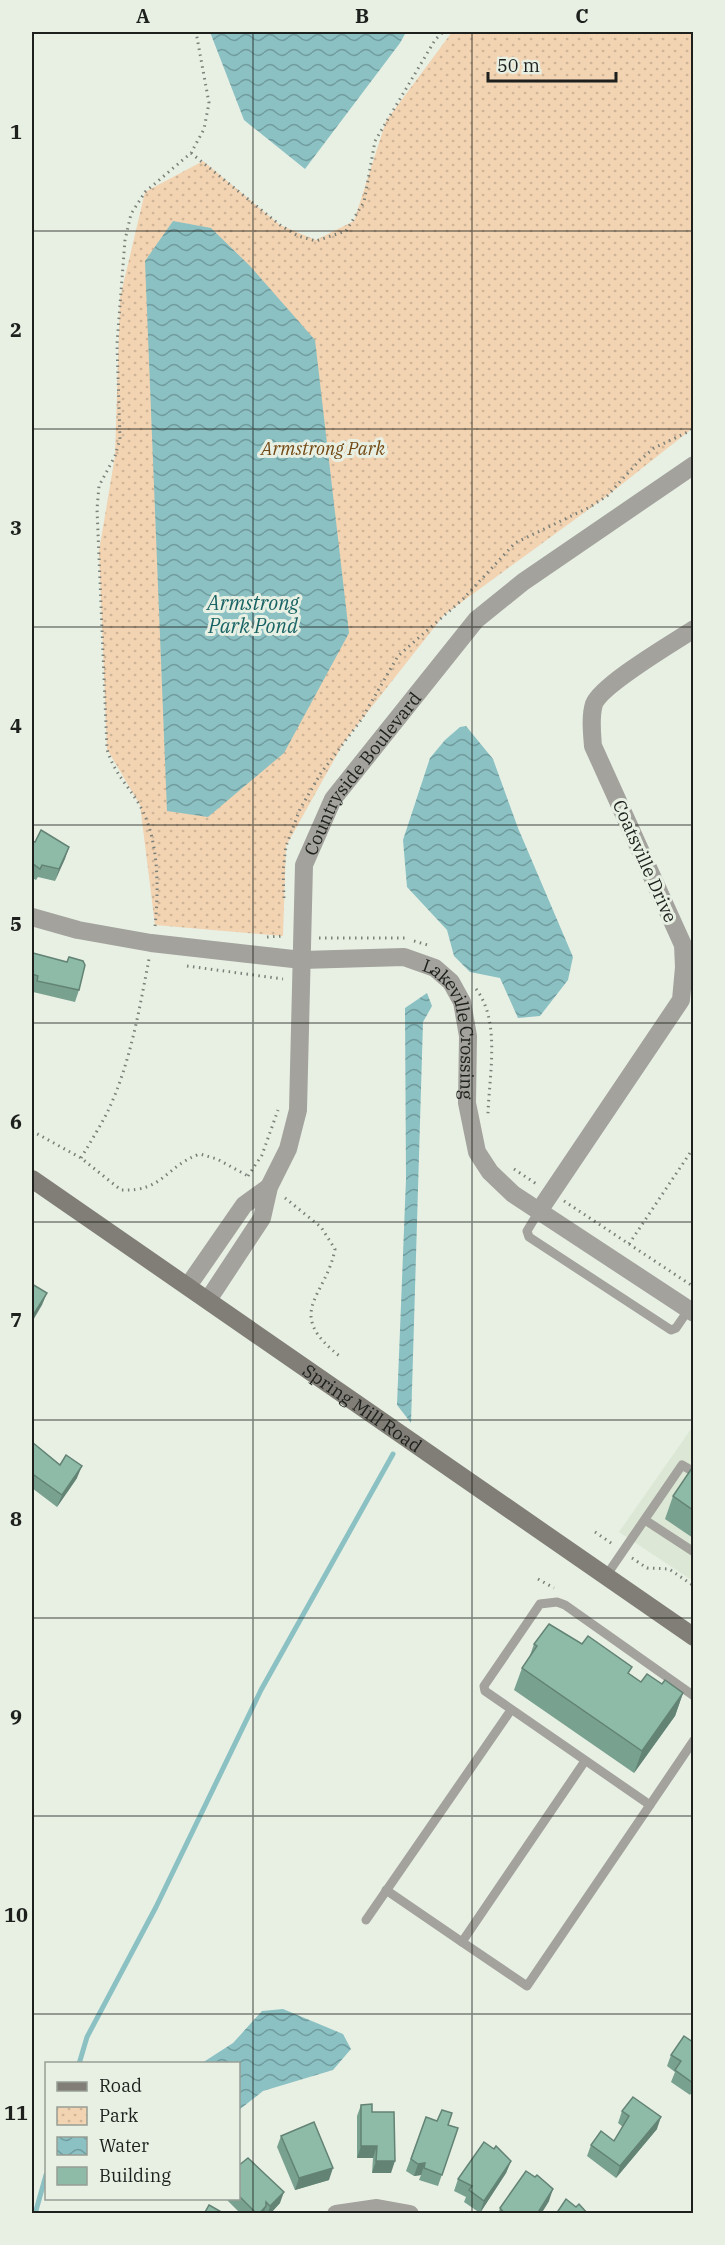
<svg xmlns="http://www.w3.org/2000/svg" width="725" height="2245" viewBox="0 0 725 2245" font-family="'IBM Plex Serif',serif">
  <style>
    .built { fill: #dce8d5 }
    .park { fill: url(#park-dots) }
    .water { fill: url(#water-waves) }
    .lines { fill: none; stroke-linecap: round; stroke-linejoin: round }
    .stream { stroke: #8bc1c3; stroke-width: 5 }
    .path { stroke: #7b8079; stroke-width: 3; stroke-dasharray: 1.5 4.5; stroke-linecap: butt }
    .lane { stroke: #a3a29d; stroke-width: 9 }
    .street { stroke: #a3a29d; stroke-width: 18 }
    .secondary { stroke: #807e76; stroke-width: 18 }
    .wall { fill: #79a190 }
    .shaded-wall { fill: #638375 }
    .building { fill: #8dbba7; stroke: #638375; stroke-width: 1.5 }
    .grid { fill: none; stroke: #1d201c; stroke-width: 1.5; stroke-opacity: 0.55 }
    .labels { text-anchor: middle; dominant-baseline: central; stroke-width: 6; stroke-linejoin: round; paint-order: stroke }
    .park-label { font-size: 18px; font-style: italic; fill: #734a15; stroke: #e8f0e4 }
    .street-label { font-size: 18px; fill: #1d201c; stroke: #e8f0e4 }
    .water-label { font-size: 20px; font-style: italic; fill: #196365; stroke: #e8f0e4 }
    .neatline { fill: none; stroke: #1d201c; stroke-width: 2 }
    .grid-label { font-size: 20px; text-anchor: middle; font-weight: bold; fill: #1d201c }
  </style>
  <defs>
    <pattern id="park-dots" width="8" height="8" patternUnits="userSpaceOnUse" patternTransform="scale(1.5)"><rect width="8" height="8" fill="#f2d3b2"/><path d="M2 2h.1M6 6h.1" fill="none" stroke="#cfb598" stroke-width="1.8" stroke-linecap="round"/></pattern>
    <pattern id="water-waves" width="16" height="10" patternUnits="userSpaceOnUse" patternTransform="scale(1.5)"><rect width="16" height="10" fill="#8bc1c3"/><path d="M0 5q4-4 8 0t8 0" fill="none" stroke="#719c9e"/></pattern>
  </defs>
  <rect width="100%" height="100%" fill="#e8f0e4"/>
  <polygon class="built" points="691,1429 693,1430 693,1581 619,1532"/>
  <polygon class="park" points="452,32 693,32 693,428 607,496 444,615 344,742 286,846 283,936 155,925 140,805 107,749 99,551 115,456 120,298 145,192 203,161 280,225 316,240 354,221 386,121"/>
  <g class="water">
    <polygon points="210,32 406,32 400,43 305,169 244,120"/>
    <polygon points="173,221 211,228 250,266 315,340 349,633 284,753 208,817 167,811 145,261"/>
    <polygon points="466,726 493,759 518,828 573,957 568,980 540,1016 518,1018 500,978 470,972 454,956 447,930 407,887 403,840 430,758 445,740 460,727"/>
    <polygon points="427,993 432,1006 423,1022 411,1423 397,1405 406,1179 405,1008"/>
    <polygon points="283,2009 343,2034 351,2049 333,2070 263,2091 239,2110 238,2064 202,2063 233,2043 262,2011"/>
  </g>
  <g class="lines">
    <g class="stream">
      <polyline points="79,2064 87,2037 156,1907 261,1690 393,1454"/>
      <polyline points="35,2214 46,2175"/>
    </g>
    <g class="path">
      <polyline points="191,153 280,225 298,236 316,241 346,231 364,202 375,141 435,40 443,32"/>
      <polyline points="284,898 283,871 286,846 300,809 321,773 361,720 398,656 463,599 515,543 590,507 607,496 639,461 654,448 694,429"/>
      <path d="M 155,926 C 159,888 159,838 139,804 C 127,784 114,773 107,749 L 97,509 L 99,486 L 115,456 L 120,439 L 117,344 L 125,240 L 131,214 L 145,192 L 191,153 L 204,129 L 209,103 L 196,32"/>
      <polyline points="267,937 283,936"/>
      <polyline points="319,938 405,938"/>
      <polyline points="414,941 431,946"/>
      <polyline points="187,966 283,979"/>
      <path d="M 476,989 C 501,1021 489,1076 488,1114"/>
      <path d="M 32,1131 L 81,1158 L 121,1190 C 164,1192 165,1166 200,1154 L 217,1159 L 248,1176"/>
      <path d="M 81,1158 C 90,1143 99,1128 107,1113 C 130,1065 139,1011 149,959"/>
      <polyline points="514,1169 538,1185"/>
      <polyline points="248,1176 262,1155 278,1110"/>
      <path d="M 285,1198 L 321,1227 L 335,1249 C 326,1298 282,1312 342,1358"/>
      <polyline points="564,1201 694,1287"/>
      <polyline points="629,1244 694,1147"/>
      <polyline points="595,1532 614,1545"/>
      <polyline points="632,1558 647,1568 669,1569 694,1586"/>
      <polyline points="538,1579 554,1588"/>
    </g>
    <g class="lane">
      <polyline points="539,1211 527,1231 529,1237 671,1330 676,1328 689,1309"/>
      <polyline points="645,1520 694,1552"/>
      <polyline points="606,1576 682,1465 694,1472"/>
      <polyline points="694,1696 565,1605 557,1602 540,1604 484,1686 485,1691 650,1805 694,1740"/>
      <polyline points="386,1890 462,1942 585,1761"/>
      <polyline points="366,1920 511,1710"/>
      <polyline points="462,1942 527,1986 650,1805"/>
    </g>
    <g class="street">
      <path id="s1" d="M 32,917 L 78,930 L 151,943 L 302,960 L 404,957 L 435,968 L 451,982 L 462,1002 L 468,1036 L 467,1103 L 477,1152 L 490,1172 L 513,1194 L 694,1313"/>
      <path d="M 539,1211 L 681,1000 L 684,967 L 683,945 L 593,746 C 592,733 590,717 594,704 C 602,684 673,643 694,629"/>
      <polyline points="188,1286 244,1205 269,1187"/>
      <path id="s2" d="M 208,1300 L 262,1218 L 269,1187 L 288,1149 L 298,1110 L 304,865 L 333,799 L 476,620 L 523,582 L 694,465"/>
      <polyline points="336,2214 377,2208 410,2214"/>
    </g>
    <path class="secondary" id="s3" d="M 32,1179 L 694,1637"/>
  </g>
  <g class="wall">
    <polygon points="32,841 35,842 69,847 55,881 38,877 36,880 32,878"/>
    <polygon points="32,957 79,990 75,1002 33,992 34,987 32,987"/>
    <polygon points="32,1442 77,1478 57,1507 32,1488"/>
    <polygon points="693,1469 693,1538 665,1519 673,1496"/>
    <polygon points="534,1644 630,1674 641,1682 683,1693 675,1716 634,1773 514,1690 522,1668 529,1658"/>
    <polygon points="693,2040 693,2090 690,2095 671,2082 675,2072 667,2066 671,2055"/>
    <polygon points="361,2105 372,2112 391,2173 372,2173 373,2158 357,2158 357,2116"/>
    <polygon points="622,2111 657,2129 616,2178 587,2156 591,2145 614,2141 623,2127 618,2123"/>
    <polygon points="426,2117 458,2128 438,2186 419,2180 421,2175 414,2176 406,2171"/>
    <polygon points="281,2136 329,2180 295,2190 277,2147"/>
    <polygon points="511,2161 506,2173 480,2213 464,2202 466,2197 454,2191 458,2179"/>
    <polygon points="238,2166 280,2203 270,2214 241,2214 226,2199 238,2199"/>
    <polygon points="549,2201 541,2214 498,2214 500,2208"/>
  </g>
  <g class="shaded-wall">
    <polygon points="69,847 65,859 55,881 59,869"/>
    <polygon points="47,1293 42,1305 32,1322 32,1317"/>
    <polygon points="82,1466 77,1478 57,1507 62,1495"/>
    <polygon points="683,1693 675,1716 634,1773 642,1751"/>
    <polygon points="661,2117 657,2129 616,2178 620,2166"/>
    <polygon points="361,2146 377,2146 373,2158 357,2158"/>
    <polygon points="376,2161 395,2161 391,2173 372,2173"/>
    <polygon points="511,2161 506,2173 480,2213 484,2201"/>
    <polygon points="425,2163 421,2175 414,2176 418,2164"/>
    <polygon points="333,2168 329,2180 295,2190 299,2178"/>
    <polygon points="553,2189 549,2201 541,2214 537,2214"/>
    <polygon points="284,2192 280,2203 270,2214 268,2214 270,2206"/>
    <polygon points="266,2206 263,2214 259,2214"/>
  </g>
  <g class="building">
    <polygon points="41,830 69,847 59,869 42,865 40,869 32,863 32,841 35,842"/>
    <polygon points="33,953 67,962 69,957 83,961 85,965 79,990 37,981 38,976 32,974 32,959"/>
    <polygon points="32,1284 47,1293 32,1317"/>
    <polygon points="32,1442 60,1465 66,1455 82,1466 62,1495 34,1475 32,1479"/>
    <polygon points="692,1468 693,1469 693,1510 673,1496"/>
    <polygon points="549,1624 582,1644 588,1636 632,1667 628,1673 641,1682 647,1674 662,1684 665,1680 683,1693 642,1751 522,1668 537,1646 534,1644"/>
    <polygon points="684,2036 693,2042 693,2040 693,2083 675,2070 681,2061 671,2055"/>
    <polygon points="633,2097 661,2117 620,2166 591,2145 601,2131 614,2141 629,2116 622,2111"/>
    <polygon points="372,2104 372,2112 394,2112 395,2161 376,2161 377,2146 361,2146 361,2105"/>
    <polygon points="442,2110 452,2113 448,2125 458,2128 442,2175 424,2168 425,2163 418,2164 411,2159 426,2117 437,2121"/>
    <polygon points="314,2122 333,2168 299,2178 281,2136"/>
    <polygon points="484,2142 494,2149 496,2146 511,2161 484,2201 469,2190 472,2186 458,2179"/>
    <polygon points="248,2158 284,2192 270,2206 266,2202 266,2206 259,2214 257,2214 238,2195 238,2166"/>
    <polygon points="526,2171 535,2177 537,2175 553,2189 537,2214 513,2214 510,2212 509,2214 505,2214 500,2208"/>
    <polygon points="566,2199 576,2207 579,2204 588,2214 556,2214"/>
    <polygon points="209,2205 225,2214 204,2214"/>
  </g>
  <path class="grid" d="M 253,32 L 253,2214M 472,32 L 472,2214M 32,231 L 694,231M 32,429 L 694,429M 32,627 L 694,627M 32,825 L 694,825M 32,1023 L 694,1023M 32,1222 L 694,1222M 32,1420 L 694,1420M 32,1618 L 694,1618M 32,1816 L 694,1816M 32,2014 L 694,2014"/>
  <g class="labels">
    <g class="park-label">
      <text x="323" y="448">Armstrong Park</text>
    </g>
    <g class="street-label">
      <text stroke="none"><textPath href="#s2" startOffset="567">Countryside Boulevard</textPath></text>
      <text transform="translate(645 861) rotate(66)">Coatsville Drive</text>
      <text stroke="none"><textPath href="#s1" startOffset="474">Lakeville Crossing</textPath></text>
      <text stroke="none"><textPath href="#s3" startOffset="402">Spring Mill Road</textPath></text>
    </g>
    <g class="water-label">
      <text x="253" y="602">Armstrong<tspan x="253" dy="23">Park Pond</tspan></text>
    </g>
  </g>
  <rect width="725" height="2245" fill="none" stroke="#e8f0e4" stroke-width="66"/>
  <rect x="45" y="2062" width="195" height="138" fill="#e8f0e4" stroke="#979d94" stroke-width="1.5"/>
  <rect x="57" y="2082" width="30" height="9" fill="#807e76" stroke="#979d94" stroke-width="1.5"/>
  <text x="99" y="2092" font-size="18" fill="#1d201c">Road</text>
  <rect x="57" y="2107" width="30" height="18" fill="url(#park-dots)" stroke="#979d94" stroke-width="1.5"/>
  <text x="99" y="2122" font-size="18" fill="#1d201c">Park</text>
  <rect x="57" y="2137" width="30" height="18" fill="url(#water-waves)" stroke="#979d94" stroke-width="1.5"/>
  <text x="99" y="2152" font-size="18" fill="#1d201c">Water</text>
  <rect x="57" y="2167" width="30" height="18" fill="#8dbba7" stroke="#979d94" stroke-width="1.5"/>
  <text x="99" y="2182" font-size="18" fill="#1d201c">Building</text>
  <path d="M488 72v9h128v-9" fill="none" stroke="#1d201c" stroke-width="3"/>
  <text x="497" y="72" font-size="18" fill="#1d201c" stroke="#e8f0e4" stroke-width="4.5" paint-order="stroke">50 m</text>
  <rect x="33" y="33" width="659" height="2179" class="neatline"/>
  <g class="grid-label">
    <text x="143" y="23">A</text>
    <text x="362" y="23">B</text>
    <text x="582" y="23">C</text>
    <text x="16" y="139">1</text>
    <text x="16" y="337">2</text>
    <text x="16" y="535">3</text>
    <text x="16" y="733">4</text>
    <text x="16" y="931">5</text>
    <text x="16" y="1129">6</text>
    <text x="16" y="1327">7</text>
    <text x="16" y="1526">8</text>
    <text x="16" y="1724">9</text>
    <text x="16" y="1922">10</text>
    <text x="16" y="2120">11</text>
  </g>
</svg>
